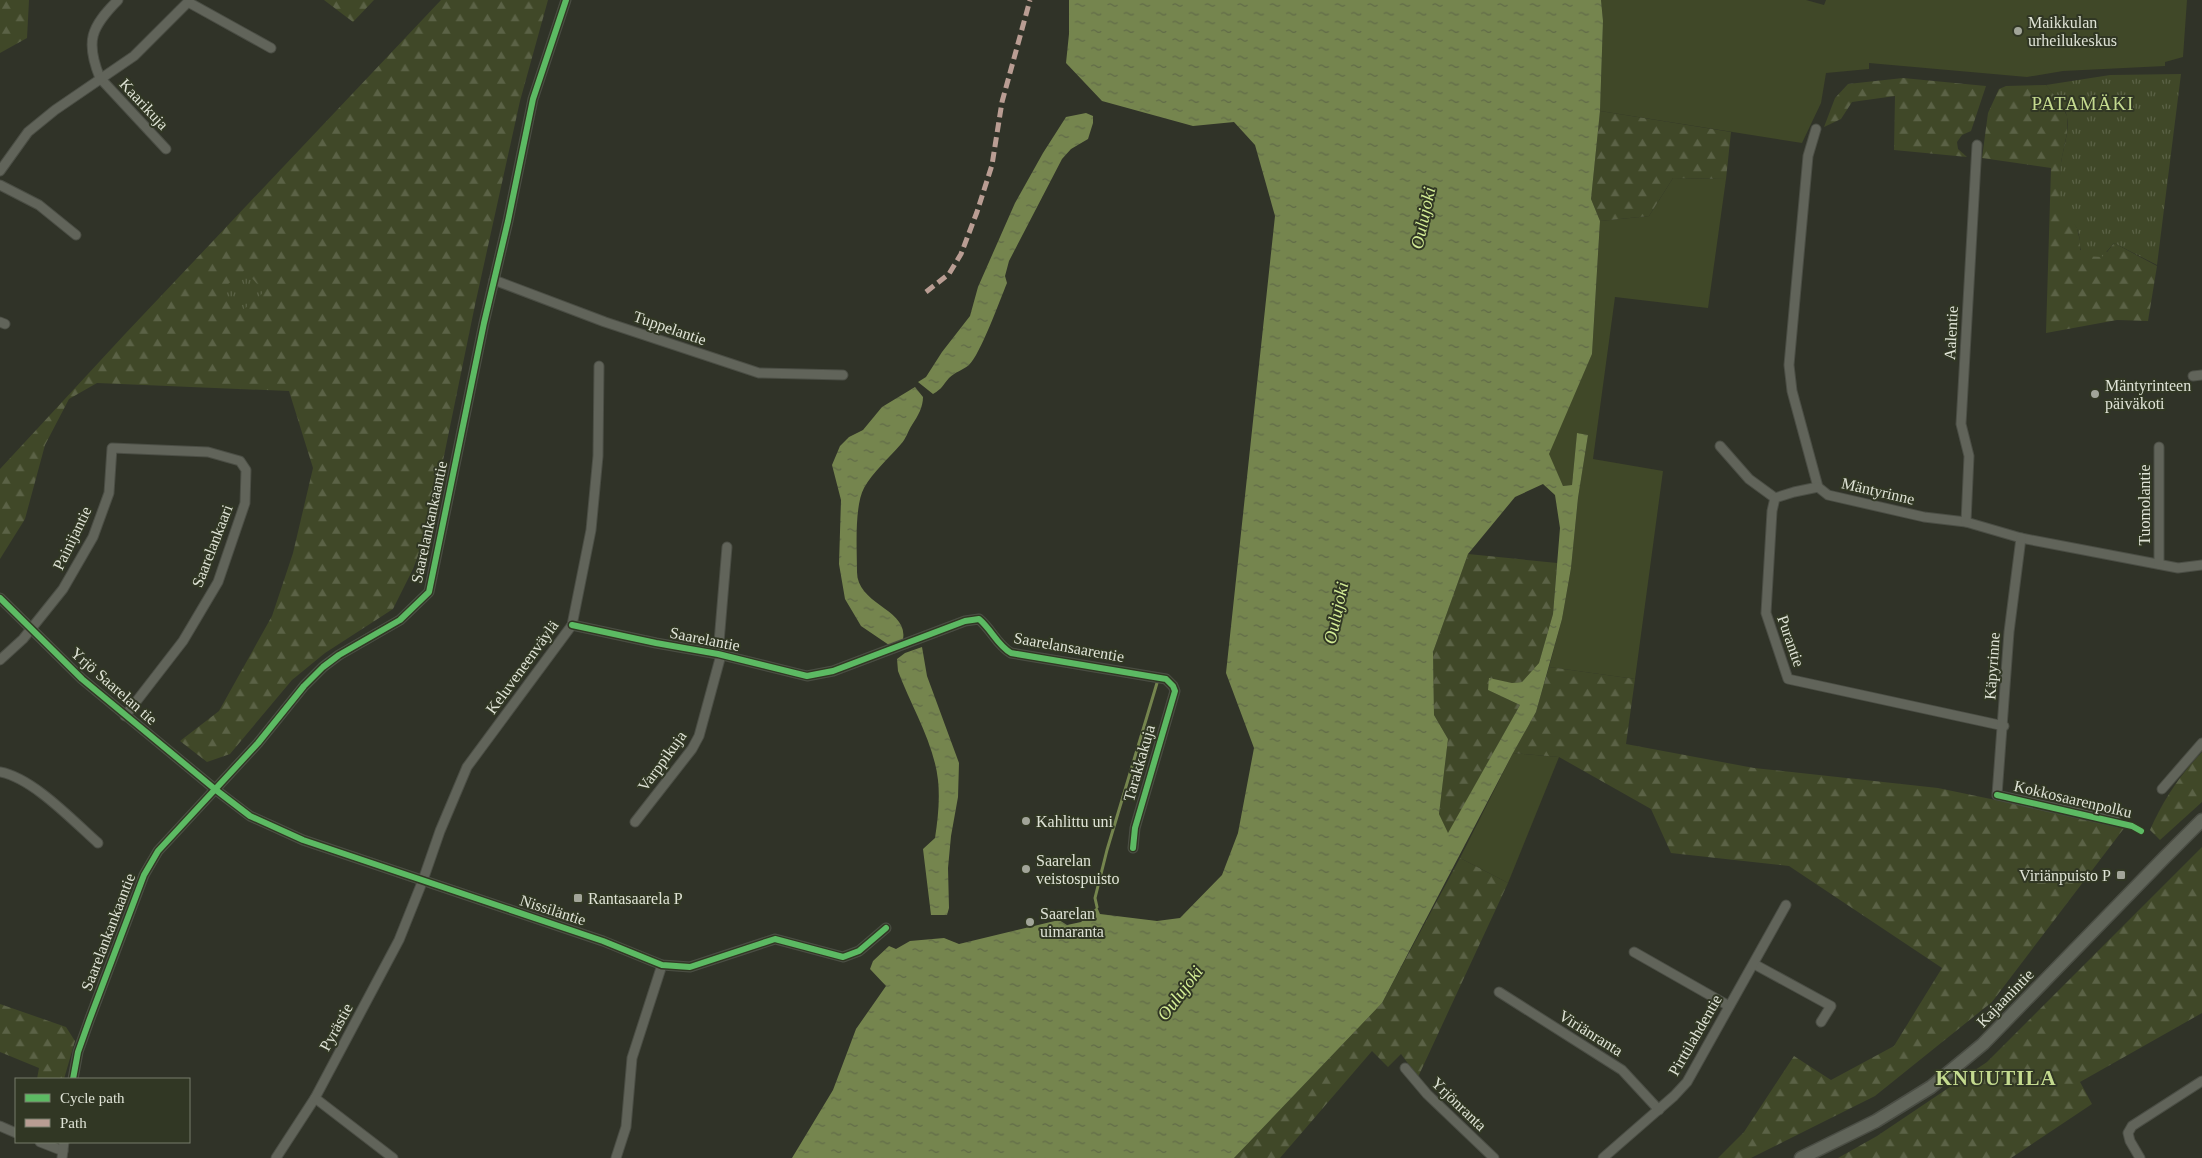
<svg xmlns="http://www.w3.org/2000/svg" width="2202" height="1158" viewBox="0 0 2202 1158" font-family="'Times New Roman',serif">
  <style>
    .grass { fill: #404828 }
    .forest { fill: url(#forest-firs) }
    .park { fill: url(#park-tufts) }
    .water { fill: url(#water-ripples); fill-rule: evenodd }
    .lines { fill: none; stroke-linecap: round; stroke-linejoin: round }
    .stream { stroke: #75854e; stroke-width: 3 }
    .street-casing { stroke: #4b4e45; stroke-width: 11 }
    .secondary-casing { stroke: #4b4e45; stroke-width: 15 }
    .street { stroke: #61645a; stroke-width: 9 }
    .secondary { stroke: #61655a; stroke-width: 12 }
    .quiet { stroke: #b99d93; stroke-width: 5; stroke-dasharray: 10 5; stroke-linecap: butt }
    .cycleway-casing { stroke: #313724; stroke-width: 9 }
    .cycleway { stroke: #5cba63; stroke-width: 6 }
    .poi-dot { fill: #a2a599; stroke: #313724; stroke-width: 2 }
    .labels { text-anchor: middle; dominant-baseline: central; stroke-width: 4; stroke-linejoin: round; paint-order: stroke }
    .poi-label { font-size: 16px; fill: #dfe3d6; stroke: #313724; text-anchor: start }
    .street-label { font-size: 16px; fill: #dfe3d6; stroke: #313724 }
    .water-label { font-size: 18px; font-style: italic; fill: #d4ed96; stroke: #313724 }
    .quarter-label { font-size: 19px; letter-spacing: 1px; fill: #c4da8f; stroke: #313724 }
    .district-label { font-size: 21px; font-weight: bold; letter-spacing: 1px; fill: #c4da8f; stroke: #313724 }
  </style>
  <defs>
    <pattern id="forest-firs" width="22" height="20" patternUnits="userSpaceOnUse" patternTransform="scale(1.25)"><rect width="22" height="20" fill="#404828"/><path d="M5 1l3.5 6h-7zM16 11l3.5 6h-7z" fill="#5b6246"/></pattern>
    <pattern id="park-tufts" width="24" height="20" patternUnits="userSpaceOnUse" patternTransform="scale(1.25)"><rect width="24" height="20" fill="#404828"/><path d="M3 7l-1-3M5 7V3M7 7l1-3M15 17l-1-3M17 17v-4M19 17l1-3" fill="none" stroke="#5b6246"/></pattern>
    <pattern id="water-ripples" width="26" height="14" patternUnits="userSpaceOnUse" patternTransform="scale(1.25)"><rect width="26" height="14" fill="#75854e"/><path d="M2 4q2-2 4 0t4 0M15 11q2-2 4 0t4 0" fill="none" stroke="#616b48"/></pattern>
  </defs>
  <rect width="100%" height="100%" fill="#303328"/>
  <g class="grass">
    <polygon points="1601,0 1806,0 1824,5 1826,0 2187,0 2183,57 2165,62 2165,66 2063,71 2027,77 1869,63 1869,69 1826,73 1821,103 1802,143 1600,111 1603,21"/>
    <polygon points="1673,178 1726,179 1708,308 1615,297 1593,459 1663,471 1635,679 1549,667 1562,619 1571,568 1578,498 1588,435 1577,434 1572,485 1563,486 1548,454 1592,354 1600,221 1649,216"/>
    <polygon points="1513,753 1559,757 1508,883 1460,858"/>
  </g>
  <g class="forest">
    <polygon points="0,0 29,0 27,38 0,53"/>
    <polygon points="324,0 374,0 353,22"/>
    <polygon points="441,0 548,0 520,101 475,305 430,524 413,569 393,609 325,653 292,680 230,754 207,762 180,741 219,711 272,616 293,553 313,468 289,391 97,383 69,399 45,445 25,519 0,559 0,469 125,334"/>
    <polygon points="1903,78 1986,86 1971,131 1962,135 1957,142 1958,149 1967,157 1894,150 1895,96 1852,102 1841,119 1824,127 1835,98 1848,84"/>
    <polygon points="2046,85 2059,101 2067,116 2067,133 2061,162 2060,201 2077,228 2080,241 2080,250 2107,252 2114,243 2157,266 2148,321 2117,320 2046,333 2051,168 1982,158 1988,113 1999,89 2006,86"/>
    <polygon points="1600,111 1731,132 1726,179 1673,178 1649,216 1600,221 1591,199"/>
    <polygon points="1468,554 1557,563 1553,614 1539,663 1522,682 1512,683 1490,679 1488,690 1520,705 1448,834 1439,814 1448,739 1434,715 1433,652"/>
    <polygon points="1549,667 1635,679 1626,744 1754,768 1938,788 2125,827 1992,1002 1875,1096 1751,1158 1718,1158 1744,1132 1794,1056 1831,1080 1894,1046 1942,968 1789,866 1671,853 1651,809 1559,757 1513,753 1536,712"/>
    <path d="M 2202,752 L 2202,802 L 2160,840 L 2150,830 C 2163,800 2180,775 2202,752 Z"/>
    <polygon points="2202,847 2202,1013 2080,1082 2092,1104 2011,1158 1838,1158 1877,1136 1987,1062"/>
    <polygon points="1460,858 1508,883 1418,1077 1401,1054 1388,1067 1372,1051 1280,1158 1234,1158 1382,1003"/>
    <polygon points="0,1004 66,1027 75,1041 64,1079 37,1079 39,1068 0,1052"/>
  </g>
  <g class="park">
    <path d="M 2181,74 L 2157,265 L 2114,243 L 2102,257 L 2084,256 C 2078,250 2081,239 2078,231 C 2074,220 2061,213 2060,202 C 2059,189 2060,175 2061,163 C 2063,147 2071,129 2066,113 C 2062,103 2053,94 2046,85 L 2110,75 Z"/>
    <polygon points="245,270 264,292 241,312 221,290"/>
  </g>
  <g class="water">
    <path d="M 1069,0 L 1601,0 L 1603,21 L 1600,111 L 1591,199 L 1600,221 L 1592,354 L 1549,454 L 1563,486 L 1572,485 L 1577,433 L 1588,435 L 1578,498 L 1571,568 L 1562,619 L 1536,712 L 1513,753 L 1382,1003 L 1234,1158 L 792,1158 L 833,1090 L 856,1029 L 886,986 L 870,969 L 873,961 L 889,946 L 896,949 L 910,941 L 944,938 L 959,944 L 1059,920 L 1067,925 L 1081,922 L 1097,907 L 1100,914 L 1157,921 L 1180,918 L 1222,875 L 1238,833 L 1254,748 L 1226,673 L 1275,216 L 1255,145 L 1234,122 L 1193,126 L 1102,101 L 1066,63 L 1069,34 ZM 1543,484 L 1555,495 L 1560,528 L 1553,614 L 1539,663 L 1522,682 L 1512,683 L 1489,678 L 1488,690 L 1520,705 L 1448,833 L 1439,814 L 1448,739 L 1434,715 L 1433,652 L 1468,554 L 1515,497 Z"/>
    <path d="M 1086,113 L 1093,116 L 1093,123 L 1088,139 L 1071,149 L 1062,159 L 1009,261 L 1005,276 L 1007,283 C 1000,300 980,355 969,365 C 963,370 955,372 949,378 C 942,386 943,388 933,394 L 918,382 L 926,377 L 942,352 L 970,316 L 978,287 L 1015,203 L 1043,153 L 1066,117 Z"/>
    <path d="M 915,387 L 923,397 C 923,407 918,416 912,425 C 908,431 906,439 901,444 C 889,458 873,472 864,488 C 854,507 857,550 857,571 C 856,606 913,609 902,643 L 889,645 L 861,626 L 845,599 L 839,564 L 841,500 L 832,465 L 840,446 L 849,437 L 863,430 L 882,407 Z"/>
    <path d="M 922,647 L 927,676 L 959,763 L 958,797 L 951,836 L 948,868 L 949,908 L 947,915 L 931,915 L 923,849 L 935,838 C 938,819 940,799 938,780 C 934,743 911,706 898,671 L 897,659 L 905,653 Z"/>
  </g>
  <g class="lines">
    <polyline class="stream" points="1097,907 1095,898 1107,850 1157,683"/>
    <g class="street-casing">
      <g id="street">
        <path d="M 118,0 C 91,27 85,41 100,78 L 166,149"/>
        <polyline points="1816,129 1808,156 1789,365 1792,391 1818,487 1828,495 1924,517 1966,522 2021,538 2178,568 2202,565"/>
        <polyline points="0,171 28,132 55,110 134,56 188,2 271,48"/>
        <polyline points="0,185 39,205 76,235"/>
        <polyline points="494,280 605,322 759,373 843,375"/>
        <polyline points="0,322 5,324"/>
        <polyline points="2193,376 2202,375"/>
        <polyline points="1720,446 1749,479 1775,498"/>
        <polyline points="1818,487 1794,492 1775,498 1772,511 1766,613 1788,679 2004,726"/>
        <polyline points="1966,522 1969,456 1961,424 1977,145"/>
        <polyline points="2021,538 2009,632 1997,795 2117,822"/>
        <polyline points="2159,564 2159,447"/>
        <polyline points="0,598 82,679 216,790 250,816 303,840 603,941 662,965 690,967 775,939 843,957 859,951 886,928"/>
        <path d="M 572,625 L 656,643 L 718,654 L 807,676 L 833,671 L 965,621 L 979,619 C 992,630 997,645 1011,653 L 1166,679 L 1173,686 L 1175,691 L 1135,828 L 1133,848"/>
        <polyline points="718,654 727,547"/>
        <polyline points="0,660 23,639 63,589 93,537 109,493 112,448 208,452 240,461 246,470 245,503 218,582 183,641 125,716"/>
        <path d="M 0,772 C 33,778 73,821 98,843"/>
        <polyline points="2162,789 2202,743"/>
        <polyline points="635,822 692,749 699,736 721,655"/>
        <polyline points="1634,952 1729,1006"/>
        <polyline points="1754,964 1831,1006 1821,1022"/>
        <polyline points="1499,992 1622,1070 1659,1110"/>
        <polyline points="1405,1068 1427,1094 1494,1158"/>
        <polyline points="73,1079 78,1052 89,1021 144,875 158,851 258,743 304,686 323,667 339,655 400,620 429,592 484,323 508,221 533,99 566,0"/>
        <polyline points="0,1126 16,1133"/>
        <polyline points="40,1142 63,1151"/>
        <polyline points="62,1158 64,1142"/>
        <polyline points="276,1158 315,1098"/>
        <polyline points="393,1158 315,1098 399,940 423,880 440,831 467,767 572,625 591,530 598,456 599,366"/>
        <polyline points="616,1158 626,1127 632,1058 662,965"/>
        <polyline points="1603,1158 1674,1096 1687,1082 1786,905"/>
        <polyline points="2140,1158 2130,1141 2128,1133 2132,1126 2202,1081"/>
      </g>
    </g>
    <g class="secondary-casing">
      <polyline id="secondary" points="1801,1158 1876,1121 1931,1087 1983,1044 2166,856 2202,820"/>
    </g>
    <use href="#street" class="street"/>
    <use href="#secondary" class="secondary"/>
    <polyline class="quiet" points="926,292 949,274 961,254 977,212 992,165 1002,102 1030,0"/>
    <g class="cycleway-casing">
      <g id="cycleway">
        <polyline points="0,598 82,679 216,790 250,816 303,840 603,941 662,965 690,967 775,939 843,957 859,951 886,928"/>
        <path d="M 572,625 L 656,643 L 718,654 L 807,676 L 833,671 L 965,621 L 979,619 C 992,630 997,645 1011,653 L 1166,679 L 1173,686 L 1175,691 L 1135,828 L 1133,848"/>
        <polyline points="1997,795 2132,826 2141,831"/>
        <polyline points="73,1079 78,1052 89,1021 144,875 158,851 258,743 304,686 323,667 339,655 400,620 429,592 484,323 508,221 533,99 566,0"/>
      </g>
    </g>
    <use href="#cycleway" class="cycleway"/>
  </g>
  <g class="poi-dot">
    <circle cx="2018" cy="31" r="5"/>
    <circle cx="2095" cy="394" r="5"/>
    <circle cx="1026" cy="821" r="5"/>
    <circle cx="1026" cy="869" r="5"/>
    <rect x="2116" y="870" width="10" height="10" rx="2.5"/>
    <rect x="573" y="893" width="10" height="10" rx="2.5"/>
    <circle cx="1030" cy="922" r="5"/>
  </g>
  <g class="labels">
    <g class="poi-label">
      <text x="2028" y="22">Maikkulan<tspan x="2028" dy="18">urheilukeskus</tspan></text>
      <text x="2105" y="385">Mäntyrinteen<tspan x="2105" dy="18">päiväkoti</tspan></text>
      <text x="1036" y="821">Kahlittu uni</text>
      <text x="1036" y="860">Saarelan<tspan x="1036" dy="18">veistospuisto</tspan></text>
      <text x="2111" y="875" text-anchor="end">Viriänpuisto P</text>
      <text x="588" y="898">Rantasaarela P</text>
      <text x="1040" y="913">Saarelan<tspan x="1040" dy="18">uimaranta</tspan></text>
    </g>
    <g class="street-label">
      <text transform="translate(144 104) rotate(47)">Kaarikuja</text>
      <text transform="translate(670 328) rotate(19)">Tuppelantie</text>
      <text transform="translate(1951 333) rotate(-87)">Aalentie</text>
      <text transform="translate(1878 491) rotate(13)">Mäntyrinne</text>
      <text transform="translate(2144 505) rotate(-90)">Tuomolantie</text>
      <text transform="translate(429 522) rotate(-78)">Saarelankankaantie</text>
      <text transform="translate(72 538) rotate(-64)">Painijantie</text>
      <text transform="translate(212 546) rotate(-69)">Saarelankaari</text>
      <text transform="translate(705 639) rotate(11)">Saarelantie</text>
      <text transform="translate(1791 641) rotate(71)">Purantie</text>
      <text transform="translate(1069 647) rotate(10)">Saarelansaarentie</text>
      <text transform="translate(1992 666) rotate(-86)">Käpyrinne</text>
      <text transform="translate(522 667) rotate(-54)">Keluveneenväylä</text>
      <text transform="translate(114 686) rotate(41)">Yrjö Saarelan tie</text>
      <text transform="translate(662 761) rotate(-54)">Varppikuja</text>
      <text transform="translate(1139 763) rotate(-74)">Tarakkakuja</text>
      <text transform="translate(2073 799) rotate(13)">Kokkosaarenpolku</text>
      <text transform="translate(553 910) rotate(18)">Nissiläntie</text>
      <text transform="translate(108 932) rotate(-69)">Saarelankankaantie</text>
      <text transform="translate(2005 998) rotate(-46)">Kajaanintie</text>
      <text transform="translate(336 1027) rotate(-61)">Pyrästie</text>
      <text transform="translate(1591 1033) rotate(32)">Viriänranta</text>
      <text transform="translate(1695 1035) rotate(-60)">Pirttilahdentie</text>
      <text transform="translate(1459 1104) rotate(44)">Yrjönranta</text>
    </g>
    <g class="water-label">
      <text transform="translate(1423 218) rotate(-78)">Oulujoki</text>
      <text transform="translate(1336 613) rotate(-78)">Oulujoki</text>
      <text transform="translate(1180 993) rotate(-53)">Oulujoki</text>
    </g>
    <g class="quarter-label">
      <text x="2083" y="103">PATAMÄKI</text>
    </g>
    <g class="district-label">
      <text x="1996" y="1078">KNUUTILA</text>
    </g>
  </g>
  <rect x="15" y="1078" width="175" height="65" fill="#313724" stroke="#777c6b"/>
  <rect x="25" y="1094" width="25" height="8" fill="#5cba63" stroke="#777c6b"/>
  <text x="60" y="1103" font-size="15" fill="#dfe3d6">Cycle path</text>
  <rect x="25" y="1119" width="25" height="8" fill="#b99d93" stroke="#777c6b"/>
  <text x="60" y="1128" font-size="15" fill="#dfe3d6">Path</text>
</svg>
